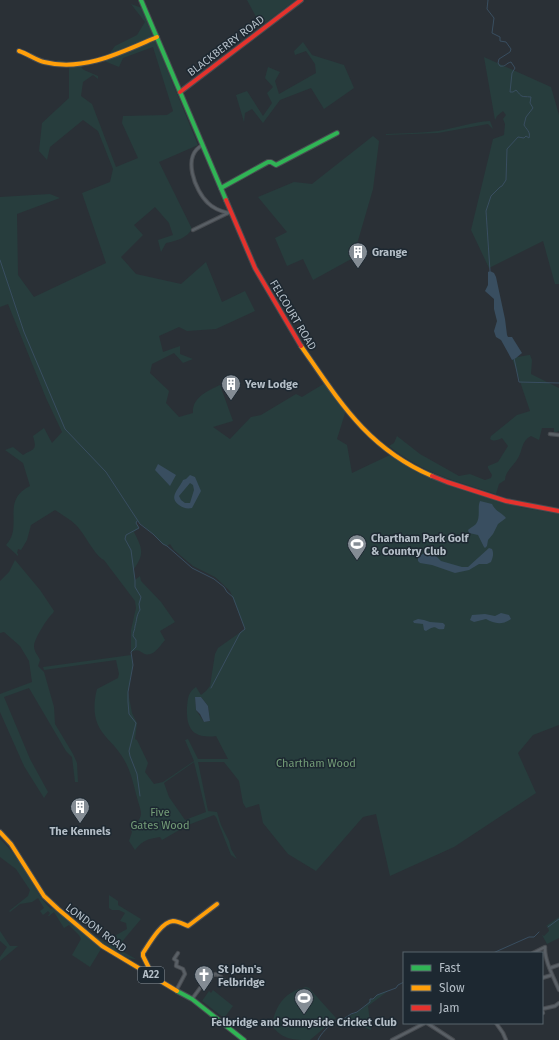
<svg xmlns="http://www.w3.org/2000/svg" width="559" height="1040" viewBox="0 0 559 1040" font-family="'Fira Sans',sans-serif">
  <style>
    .green { fill: #273d3d; fill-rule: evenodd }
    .water { fill: #394e60; fill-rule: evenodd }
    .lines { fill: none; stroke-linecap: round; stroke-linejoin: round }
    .stream { stroke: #394e60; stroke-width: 1 }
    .street-casing { stroke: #484c51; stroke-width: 4.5 }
    .fast-casing { stroke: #484c51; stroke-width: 6 }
    .slow-casing { stroke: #484c51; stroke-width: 6 }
    .jam-casing { stroke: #484c51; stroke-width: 6 }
    .street { stroke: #595f65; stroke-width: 2.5 }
    .fast { stroke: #30b455; stroke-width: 4 }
    .slow { stroke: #ff9f0a; stroke-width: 4 }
    .jam { stroke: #e5322d; stroke-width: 4 }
    .labels { text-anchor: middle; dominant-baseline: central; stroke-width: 3; stroke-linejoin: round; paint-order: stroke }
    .shield { fill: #1d2831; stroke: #87919a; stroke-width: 1 }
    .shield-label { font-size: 10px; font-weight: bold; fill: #b4bec7 }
    .street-label { font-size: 11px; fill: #b4bec7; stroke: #1d2831 }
    .poi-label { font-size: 11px; font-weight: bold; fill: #b4bec7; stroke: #1d2831; text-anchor: start }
    .park-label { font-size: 11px; fill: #739c77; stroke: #1d2831 }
  </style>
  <rect width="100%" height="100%" fill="#2a3036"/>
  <g class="green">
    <polygon points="247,0 296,0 261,26"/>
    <path d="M 131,4 L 142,8 L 198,145 L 159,162 L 192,229 C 187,238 176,241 166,243 L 161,252 L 158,240 L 173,235 L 169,223 L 155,207 L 134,225 L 143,235 L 121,257 L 136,274 L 181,284 L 206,262 L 222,302 L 245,291 L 255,311 L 216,329 L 187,331 L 179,327 L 159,336 L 163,352 L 180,346 L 180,354 L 193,359 L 183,363 L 174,353 L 152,364 L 150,373 L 169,391 L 166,403 L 179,417 L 193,413 C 192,397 208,391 220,385 L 233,421 L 213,427 L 230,439 L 251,417 L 261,415 L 296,394 L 302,397 L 325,383 L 346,410 L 337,439 L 347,445 L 352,473 L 392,454 L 419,470 L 519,507 L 559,514 L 559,725 L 533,735 L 518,753 L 536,793 L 454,847 L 390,876 L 376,814 L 363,817 L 316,871 L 288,854 L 263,823 L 259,804 L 246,808 L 243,803 L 239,781 L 224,762 L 198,762 L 208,811 L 217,812 L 221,825 L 229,841 L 231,849 L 237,859 L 231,855 L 216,817 L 214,815 L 188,825 L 162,840 L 160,837 C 148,839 143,840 135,850 L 129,841 L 132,832 L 131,830 C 146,813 141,814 136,794 C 132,778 129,765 119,752 C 112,742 103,736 98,725 C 93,714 94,700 97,689 L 118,678 L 119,674 L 116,660 L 44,670 L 43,667 L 131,655 L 133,665 L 128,692 L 132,713 L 137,723 L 135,739 L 137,740 L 148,763 L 145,772 L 154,784 L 163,782 L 194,761 L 185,740 L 188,739 L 198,759 L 228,759 L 216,736 C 193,739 186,729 187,707 C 188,698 188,692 196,687 L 201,695 L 206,691 L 210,686 L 215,654 L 218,648 L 245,629 L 230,591 L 215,577 L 193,566 L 174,550 L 170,544 L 167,546 L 163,544 L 153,534 L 137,521 L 136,523 L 139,528 L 134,532 C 142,548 145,553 134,569 L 135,580 L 140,576 L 141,581 L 161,602 L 175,622 L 160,631 L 165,640 C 160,646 152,659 143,653 C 138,650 138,649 131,652 L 131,630 L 136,608 L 135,601 L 104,560 C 94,555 85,534 76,525 C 70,519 62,515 55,510 L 31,525 L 27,540 L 21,550 L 18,549 L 17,553 L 18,554 L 18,556 L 6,545 C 24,526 0,501 30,486 L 23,463 L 5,450 L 13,447 L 23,455 C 35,448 37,450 33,436 L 44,428 L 52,443 L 62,432 L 46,398 L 8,304 L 0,307 L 0,197 L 50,194 L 60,198 L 17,214 L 18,275 L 34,297 L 106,263 L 82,193 L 110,182 L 113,169 L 98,131 L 83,120 L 50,147 L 47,160 L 39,151 L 42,123 L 69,98 L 69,67 L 56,62 L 58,60 L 69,62 L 84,60 L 81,67 L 84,70 L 98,76 L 98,79 L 93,75 L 83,82 L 81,96 L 92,104 L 116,167 L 138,158 L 122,123 L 123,116 L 167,115 L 173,111 L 153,47 L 123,58 L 119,67 L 104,61 L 115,46 L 137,35 L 145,22 ZM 195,697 L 201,697 L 208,706 L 210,721 L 204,722 L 196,710 ZM 194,762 L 206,812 L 185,820 L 169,797 L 164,783 Z"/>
    <polygon points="303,42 312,55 344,65 354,88 324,109 311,88 280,100 263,123 252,109 245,113 244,122 236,95 247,91 263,116 272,103 267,93 273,87 265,78 268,67 280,72 275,81 279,94 316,73 315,64 306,51 295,55 294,51"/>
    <polygon points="484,57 551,87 559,115 559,284 555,284 543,241 489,268 471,230 493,139 504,135 505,124 503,119 506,115 503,111 497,116 495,120"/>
    <path d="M 490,121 L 493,129 L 488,124 L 438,133 L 386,135 L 386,134 C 403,133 421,133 438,131 C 456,128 473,122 490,121 Z"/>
    <polygon points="373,136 379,141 373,189 353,258 313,280 303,259 287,266 275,238 287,232 258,197 294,182 312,184"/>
    <path d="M 529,355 L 530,355 L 532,360 L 531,374 L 559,388 L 559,431 L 554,433 L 554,428 L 542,428 L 539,440 L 531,436 C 521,441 523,450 518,458 C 514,466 505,471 505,480 L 499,484 L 496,494 C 458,482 420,472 389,446 L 394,443 L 397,436 L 420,454 L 459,476 L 470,474 L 485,480 L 491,478 L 492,475 L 488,468 L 488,466 L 498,462 L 508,446 L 502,438 C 498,440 494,442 490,439 L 491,436 L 517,415 L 530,411 L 512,358 Z"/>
    <path d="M 15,560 L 40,590 L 54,611 L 53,613 C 48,617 34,639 34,646 C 34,652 38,655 40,660 L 38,666 L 44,672 L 54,707 L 55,724 L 73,754 L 77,763 L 78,782 L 75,782 L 72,757 L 66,751 L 29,688 L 4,697 L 30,759 L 48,792 L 44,798 L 24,766 L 0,712 L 0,694 L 32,682 L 29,661 L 20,646 L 4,632 L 0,633 L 0,581 L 9,572 Z"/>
    <path d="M 0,839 C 12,850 22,865 31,880 C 37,890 41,900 51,909 L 52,908 L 62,916 L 67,913 C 77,921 101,943 113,945 C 114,945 119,945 119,944 L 116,935 L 127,929 L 126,923 L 120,921 L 125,913 L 119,910 L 112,910 L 109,908 L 109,895 L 118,901 L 118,905 L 141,919 L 120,944 L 123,944 L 120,950 L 136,959 L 128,958 L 104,944 L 90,967 L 72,955 L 81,939 L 79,935 L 69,925 L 64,928 L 54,912 L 49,916 L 48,916 L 50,913 L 48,911 L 43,915 L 40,911 L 44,908 L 38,898 L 32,902 L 20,904 L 10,912 L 9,911 L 28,896 L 30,890 L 16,869 L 0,857 Z"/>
    <polygon points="559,917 559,938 547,944 542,935 544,936 549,931 548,927 546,926"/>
    <polygon points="0,931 10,946 18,946 0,961 0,957 7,947 0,941"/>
    <path d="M 306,987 L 309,988 L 336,1018 L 310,1040 C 293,1040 283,1040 272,1026 C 275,1006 284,992 306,987 Z"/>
    <polygon points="213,990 233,1006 224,1018 202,1001 209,991 211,993"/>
    <path d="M 388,991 L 368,1006 L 371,1030 L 344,1019 C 353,1013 367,1009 370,999 L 373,999 L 377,995 Z"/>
  </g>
  <g class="water">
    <polygon points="490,271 494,273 496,277 505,319 507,335 508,337 512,337 522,353 516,358 512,360 501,340 496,337 494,331 497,321 494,309 494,299 485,291 488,285 488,272"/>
    <polygon points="158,464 176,475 170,486 155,470"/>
    <path d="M 190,475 L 195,477 L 201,491 L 192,508 C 187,509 183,508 179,505 C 168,497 179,489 183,480 L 186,479 ZM 190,483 L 193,485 L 194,490 L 190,503 L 185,503 L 181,500 L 179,496 Z"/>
    <path d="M 480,501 L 492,504 C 496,512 501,512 506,518 L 498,524 L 493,534 L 488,540 L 487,546 L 485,548 L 484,547 L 478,535 L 469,533 L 468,530 C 470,528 474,526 476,524 C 481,516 477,508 480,501 Z"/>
    <path d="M 489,548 L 492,549 C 494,554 493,557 491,562 L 487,564 L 479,564 L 469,570 L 455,573 L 432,565 L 420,563 L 418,561 L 418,557 L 424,553 L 436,556 L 441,561 L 462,567 L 468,567 Z"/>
    <path d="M 501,613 L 509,615 L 511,619 C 502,625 495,624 486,619 L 474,622 L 470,620 L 472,615 L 485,614 L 495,616 Z"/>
    <path d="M 418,619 L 424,620 L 430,622 L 443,623 L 445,625 L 444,629 C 433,631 439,623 426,631 L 424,630 L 423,624 L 414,623 L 413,621 Z"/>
    <polygon points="195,697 201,697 208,706 210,721 204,722 200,714 196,710"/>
  </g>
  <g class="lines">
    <g class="stream">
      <path d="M 488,0 L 487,9 L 494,18 L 492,33 L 500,37 L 500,41 L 506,42 L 511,49 L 510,52 L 499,59 L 498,63 L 500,66 C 506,67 506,63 511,62 L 515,68 L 512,73 L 510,92 L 513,92 L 516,90 C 523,98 520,96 531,97 L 530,103 L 533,108 L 526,117 L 524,125 C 526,129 531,132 529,138 L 526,136 L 524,138 L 518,137 L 507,149 L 506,180 L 502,186 L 500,187 L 491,196 L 486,211 L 490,271"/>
      <polyline points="0,260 24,332 65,429 106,472 140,524 153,534 163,544 167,546 192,568 214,579 224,587 227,592 233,597 245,629 240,633 211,688"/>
      <polyline points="514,358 519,382 559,383"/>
      <path d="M 137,521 L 136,523 L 139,528 L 126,535 L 125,539 L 131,550 L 135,580 L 135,587 L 141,597 L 139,604 L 140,610 C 136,616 137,620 135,626 C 135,630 133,632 133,636 L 136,640 L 136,647 L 131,652 L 133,665 L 128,692 L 128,702 L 129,714 L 136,723 L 129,751 L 130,756 L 137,774 L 140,796"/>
      <polyline points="548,927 559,919"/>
      <polyline points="493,953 529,937 534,937 539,932"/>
      <path d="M 318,1040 C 321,1033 329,1026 335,1021 L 342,1020 L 351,1014 L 357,1012 L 370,1002 L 370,999 L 373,999 L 377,995 L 396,988 L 398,985 L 404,982"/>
    </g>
    <g class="street-casing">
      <g id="street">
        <path d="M 203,145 C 181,155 195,191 208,203 C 214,209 220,211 228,213 L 231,211"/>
        <polyline points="193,230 228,213"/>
        <polyline points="550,434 559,435"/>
        <path d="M 533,953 L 545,947 C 544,960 554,978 559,990"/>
        <polyline points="550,968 559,965"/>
        <polyline points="542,978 552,975"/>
        <polyline points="206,980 209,981 213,975 216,974 221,977 228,984"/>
        <polyline points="177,989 185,974 183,969 176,966 177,961 174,959 178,953"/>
        <polyline points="192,999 206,980 203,972 205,969"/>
        <polyline points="542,1009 555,1006 559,1003"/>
        <polyline points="542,1011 543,1013"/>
        <polyline points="427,1023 453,1040"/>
        <polyline points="496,1023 503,1033 506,1040"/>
        <polyline points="392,1040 425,1023"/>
      </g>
    </g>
    <g class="fast-casing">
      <g id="fast">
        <polyline points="141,0 226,200"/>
        <polyline points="221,188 268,162 271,162 276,165 337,133"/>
        <polyline points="177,991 192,999 244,1040"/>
      </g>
    </g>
    <g class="slow-casing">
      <g id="slow">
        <path d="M 19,51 C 28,54 36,60 44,62 C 84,72 122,52 157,37"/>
        <path d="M 301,346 C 340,402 367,448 432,476"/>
        <polyline points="0,832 11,844 44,896 58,909 102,946 177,991"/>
        <path d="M 147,972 L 149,968 L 143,956 L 143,953 C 149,944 161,922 173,921 C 178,921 183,924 188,926 L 217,904"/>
      </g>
    </g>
    <g class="jam-casing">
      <g id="jam">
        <polyline points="180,92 301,0"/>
        <polyline points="226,200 255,268 301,346"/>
        <polyline points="432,476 447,482 506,501 559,511"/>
      </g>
    </g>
    <use href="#street" class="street"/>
    <use href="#fast" class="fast"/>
    <use href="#slow" class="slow"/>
    <use href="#jam" class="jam"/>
  </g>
  <defs>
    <g id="building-pin" transform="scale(1)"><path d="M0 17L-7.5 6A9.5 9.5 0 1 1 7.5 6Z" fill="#848c94" stroke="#1d2831"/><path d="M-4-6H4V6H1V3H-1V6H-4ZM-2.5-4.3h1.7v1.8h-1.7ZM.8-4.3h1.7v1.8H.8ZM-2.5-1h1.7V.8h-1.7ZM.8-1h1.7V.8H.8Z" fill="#fff"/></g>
    <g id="stadium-pin" transform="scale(1)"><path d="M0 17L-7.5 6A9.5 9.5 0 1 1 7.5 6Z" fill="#848c94" stroke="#1d2831"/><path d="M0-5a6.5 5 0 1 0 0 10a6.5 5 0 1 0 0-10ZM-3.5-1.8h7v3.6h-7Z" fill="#fff"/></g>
    <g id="church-pin" transform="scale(1)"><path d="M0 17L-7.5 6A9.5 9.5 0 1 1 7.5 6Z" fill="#848c94" stroke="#1d2831"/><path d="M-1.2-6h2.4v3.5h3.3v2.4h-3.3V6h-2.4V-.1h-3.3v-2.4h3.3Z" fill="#fff"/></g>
  </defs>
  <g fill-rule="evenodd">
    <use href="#building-pin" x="358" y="252"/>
    <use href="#building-pin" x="231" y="384"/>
    <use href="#stadium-pin" x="357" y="544"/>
    <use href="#building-pin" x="80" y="807"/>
    <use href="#church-pin" x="204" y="975"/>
    <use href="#stadium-pin" x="304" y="998"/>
  </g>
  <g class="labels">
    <rect class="shield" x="138" y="967" width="26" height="16" rx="3"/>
    <g class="shield-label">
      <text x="151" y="975">A22</text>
    </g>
    <g class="street-label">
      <text transform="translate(226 46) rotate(-37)">BLACKBERRY ROAD</text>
      <text transform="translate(293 315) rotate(59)">FELCOURT ROAD</text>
      <text transform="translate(96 928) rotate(37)">LONDON ROAD</text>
    </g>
    <g class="poi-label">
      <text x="372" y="252">Grange</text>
      <text x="245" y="384">Yew Lodge</text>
      <text x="371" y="538">Chartham Park Golf<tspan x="371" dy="13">&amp; Country Club</tspan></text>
      <text x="80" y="831" text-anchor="middle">The Kennels</text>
      <text x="218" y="969">St John's<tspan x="218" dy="13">Felbridge</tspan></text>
      <text x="304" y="1022" text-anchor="middle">Felbridge and Sunnyside Cricket Club</text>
    </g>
    <g class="park-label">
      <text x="316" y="763">Chartham Wood</text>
      <text x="160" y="812">Five<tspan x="160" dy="13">Gates Wood</tspan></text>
    </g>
  </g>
  <rect x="403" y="952" width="140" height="72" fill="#1d2831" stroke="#59646d"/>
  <rect x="411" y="965" width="20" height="6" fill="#30b455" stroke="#59646d"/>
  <text x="439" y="972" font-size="12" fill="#b4bec7">Fast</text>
  <rect x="411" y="985" width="20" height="6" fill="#ff9f0a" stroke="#59646d"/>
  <text x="439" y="992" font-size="12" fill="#b4bec7">Slow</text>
  <rect x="411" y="1005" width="20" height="6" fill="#e5322d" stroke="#59646d"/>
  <text x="439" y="1012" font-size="12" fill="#b4bec7">Jam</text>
</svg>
